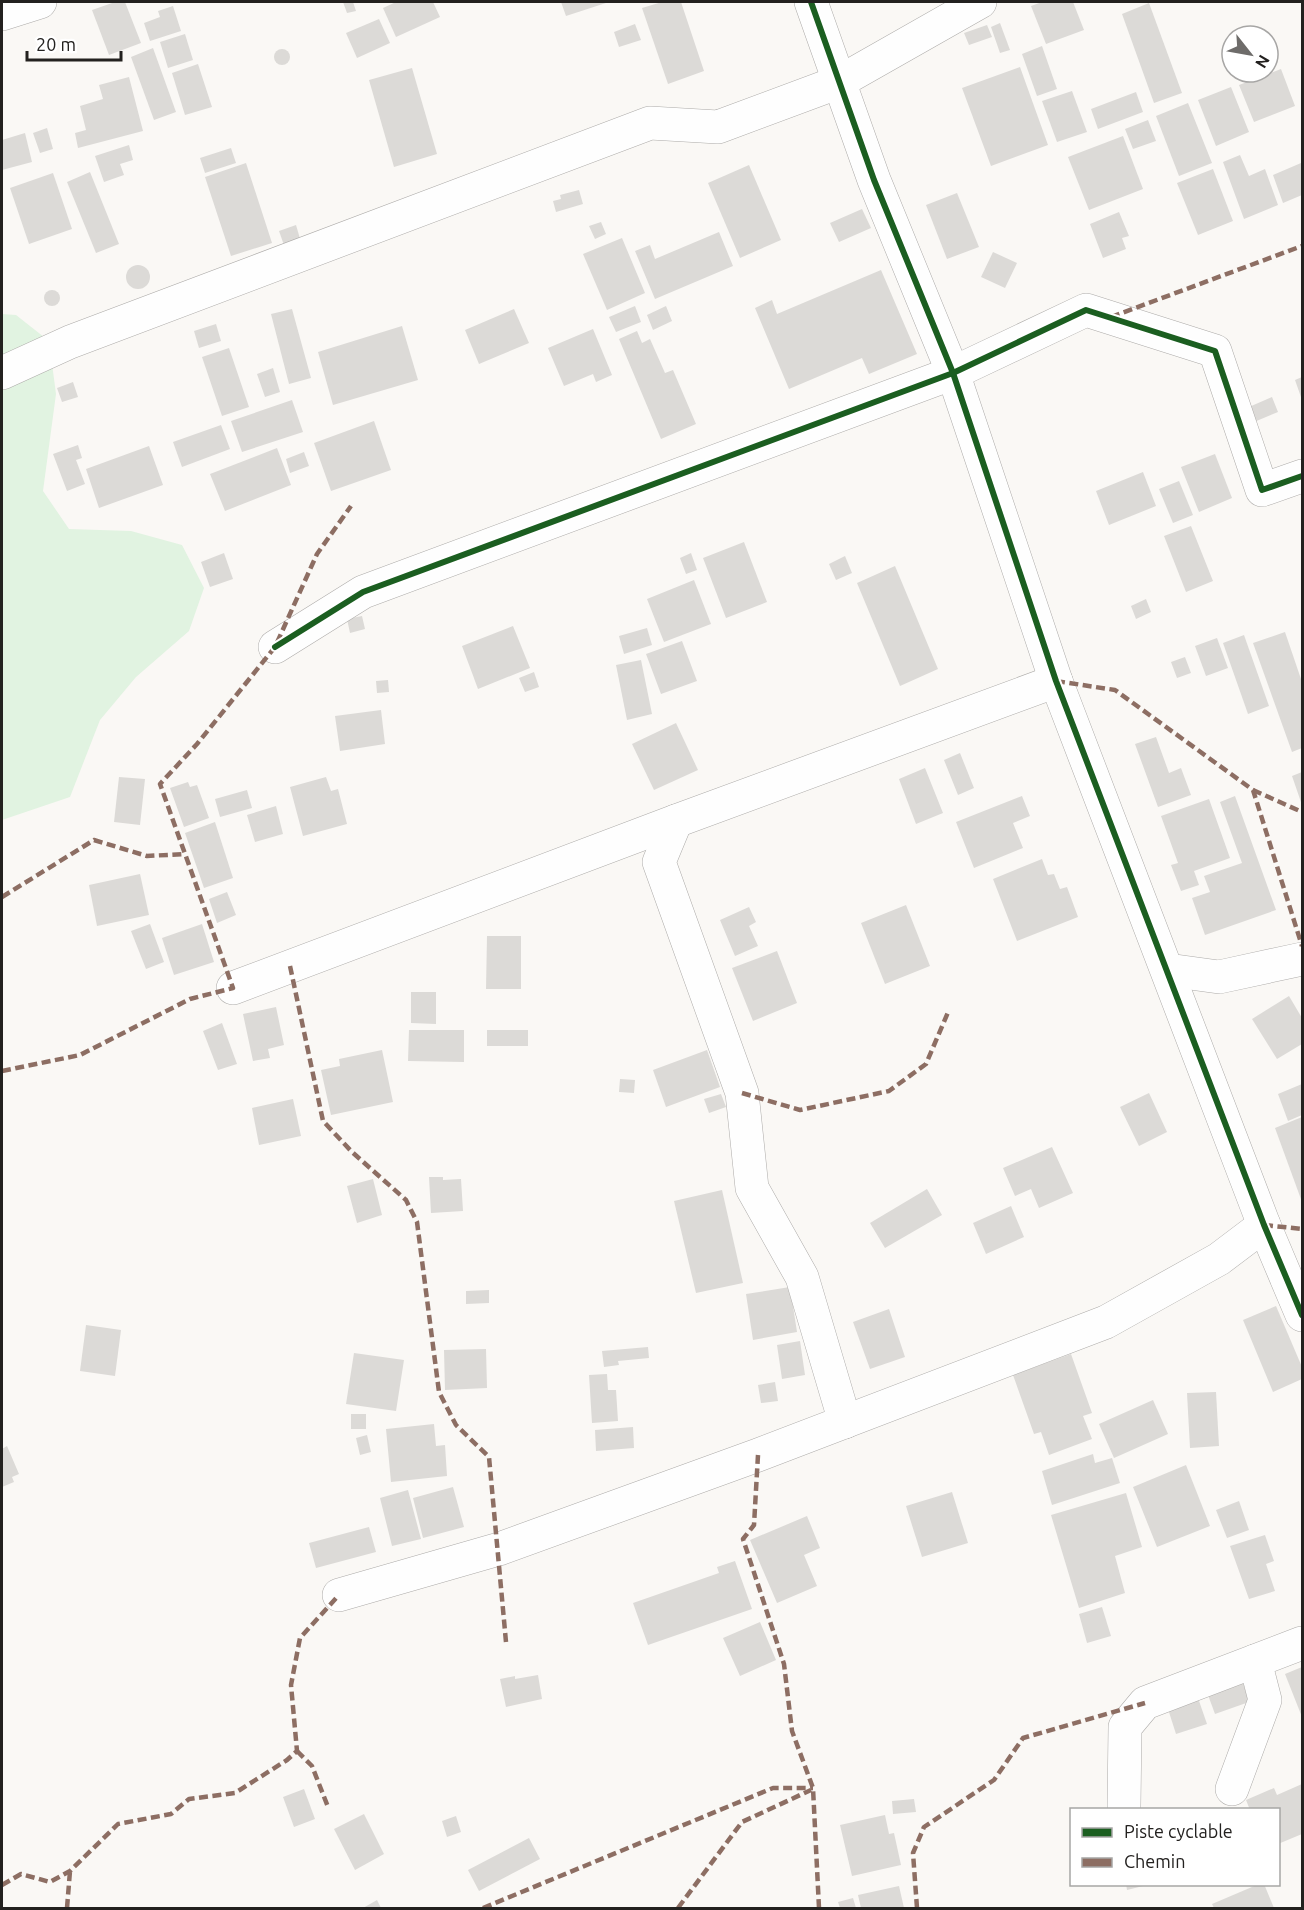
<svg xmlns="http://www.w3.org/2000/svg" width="1304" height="1910" viewBox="0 0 1304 1910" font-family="Ubuntu,sans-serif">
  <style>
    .green { fill: #e1f3e1 }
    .building { fill: #dcdad7 }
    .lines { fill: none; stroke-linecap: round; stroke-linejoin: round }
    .minor-casing { stroke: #adaba9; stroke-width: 34 }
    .minor { stroke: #fefefe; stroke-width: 33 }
    .quiet { stroke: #8d6e63; stroke-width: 4.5; stroke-dasharray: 9 4.5; stroke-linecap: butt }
    .cycleway-casing { stroke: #fff; stroke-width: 10 }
    .cycleway { stroke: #1b5e20; stroke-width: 6 }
  </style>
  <rect width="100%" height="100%" fill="#faf8f5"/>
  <polygon class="green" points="2,314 16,315 49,341 56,394 43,491 69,529 131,531 182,545 204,588 189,631 136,677 100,720 70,797 2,820"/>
  <g class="building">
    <polygon points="115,2 125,2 141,43 109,55 92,10"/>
    <polygon points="343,2 353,2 356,11 347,13"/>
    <polygon points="396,2 433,2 440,17 396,37 383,8"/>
    <polygon points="561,2 609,2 566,16"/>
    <polygon points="662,2 681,2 704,71 668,84 642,8"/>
    <polygon points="1042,2 1073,2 1084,30 1046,44 1031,6"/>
    <polygon points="1149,3 1182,93 1154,103 1122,14"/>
    <polygon points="173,6 181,31 150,41 144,23 160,17 158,11"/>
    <polygon points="379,19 390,43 357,58 346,33"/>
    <polygon points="1000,23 1010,50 1000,53 991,27"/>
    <polygon points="635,24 641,40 619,47 614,32"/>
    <polygon points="987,25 992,37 969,45 964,33"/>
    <polygon points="185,34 193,60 168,68 160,42"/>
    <polygon points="1042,46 1057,89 1037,96 1022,54"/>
    <polygon points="153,48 176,112 154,120 131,57"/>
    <circle cx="282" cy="57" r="8"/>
    <polygon points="198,64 212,107 185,115 172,73"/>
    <polygon points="1020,67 1048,145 991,166 962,88"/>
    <polygon points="412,68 437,154 394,167 369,80"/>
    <polygon points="1281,69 1295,106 1254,122 1239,85"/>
    <polygon points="129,77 143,131 78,148 75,133 86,130 80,106 103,99 99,85"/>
    <polygon points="1231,87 1249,132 1216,146 1198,100"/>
    <polygon points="1072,91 1087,132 1057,142 1042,101"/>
    <polygon points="1136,92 1143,112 1098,129 1091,109"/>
    <polygon points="1188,103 1212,163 1179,176 1156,116"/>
    <polygon points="1148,120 1156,141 1133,149 1125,129"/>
    <polygon points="47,128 53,149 40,153 33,133"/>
    <polygon points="25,133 32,162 2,170 2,140"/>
    <polygon points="1123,136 1143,189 1089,210 1068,157"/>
    <polygon points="129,145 133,160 120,164 124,175 104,182 95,156"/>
    <polygon points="231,148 236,163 205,173 200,158"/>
    <polygon points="1240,155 1249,176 1265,169 1278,205 1244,219 1223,162"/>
    <polygon points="246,163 272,243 231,256 205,177"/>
    <polygon points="1301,163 1302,195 1283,203 1273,175"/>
    <polygon points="749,165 781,240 740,258 708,183"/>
    <polygon points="1213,169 1233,221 1198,235 1177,183"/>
    <polygon points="90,172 119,244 96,253 67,182"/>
    <polygon points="53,173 72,229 29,244 10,188"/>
    <polygon points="579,190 583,204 556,212 553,201 561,199 560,195"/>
    <polygon points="957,193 979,247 947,259 926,205"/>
    <polygon points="862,209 871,228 839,242 830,223"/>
    <polygon points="1119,212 1129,236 1122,238 1126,249 1103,258 1090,224"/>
    <polygon points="601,222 606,234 595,239 589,226"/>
    <polygon points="296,225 301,242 285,248 279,231"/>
    <polygon points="719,232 733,266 655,299 635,251 650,245 655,259"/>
    <polygon points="622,238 645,293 607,310 583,254"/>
    <polygon points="993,252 1017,263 1005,288 981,277"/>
    <circle cx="138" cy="277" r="12"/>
    <polygon points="881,270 917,354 869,374 862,358 789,389 755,308 772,300 777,314"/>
    <circle cx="52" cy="298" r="8"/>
    <polygon points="635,306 641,322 616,332 609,317"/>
    <polygon points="666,306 672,321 653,330 647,315"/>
    <polygon points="292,309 311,378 289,384 271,314"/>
    <polygon points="514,309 529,343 479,364 465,330"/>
    <polygon points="216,324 221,341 199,348 194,331"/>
    <polygon points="402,326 418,380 333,405 318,352"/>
    <polygon points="593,329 612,375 596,382 593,374 564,386 548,348"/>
    <polygon points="637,331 642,343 650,339 665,373 673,370 696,424 661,439 619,339"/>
    <polygon points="229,348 249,407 222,416 202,357"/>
    <polygon points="273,368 280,392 265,397 257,374"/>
    <polygon points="1302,377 1302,400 1295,380"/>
    <polygon points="73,382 78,397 62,402 57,388"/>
    <polygon points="1272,397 1278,412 1254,422 1249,407"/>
    <polygon points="292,400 303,432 242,452 231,421"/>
    <polygon points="374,421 391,470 331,491 314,443"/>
    <polygon points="221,425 230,449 182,467 173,442"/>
    <polygon points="78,445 82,458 76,460 85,484 67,491 53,454"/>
    <polygon points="149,446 163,485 99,508 86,469"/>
    <polygon points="277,448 291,485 225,511 210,474"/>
    <polygon points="304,452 309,466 290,473 286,459"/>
    <polygon points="1215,454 1232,498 1199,512 1181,467"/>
    <polygon points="1143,472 1156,506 1109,525 1096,491"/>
    <polygon points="1179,481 1193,515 1173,523 1159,489"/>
    <polygon points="1191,526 1213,581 1186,592 1164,536"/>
    <polygon points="744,542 767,602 726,618 703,558"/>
    <polygon points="224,553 233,579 210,587 201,562"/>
    <polygon points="691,553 697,570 686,574 680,558"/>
    <polygon points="845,556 852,573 836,580 829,564"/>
    <polygon points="895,566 938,669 900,686 857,583"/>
    <polygon points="694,580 711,624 664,642 647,599"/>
    <polygon points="1146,599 1151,612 1136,619 1131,606"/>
    <polygon points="362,616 365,629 350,633 347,619"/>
    <polygon points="513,626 530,668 478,689 462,646"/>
    <polygon points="647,628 652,645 624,654 619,636"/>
    <polygon points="1285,632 1302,682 1302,748 1292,752 1253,643"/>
    <polygon points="1244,635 1269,706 1248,714 1223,643"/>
    <polygon points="1217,638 1228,668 1206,676 1195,646"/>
    <polygon points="682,641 697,681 661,694 646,654"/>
    <polygon points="1185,657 1191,673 1177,678 1171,662"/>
    <polygon points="641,660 652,714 627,720 616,665"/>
    <polygon points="534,672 539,687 525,692 519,678"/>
    <polygon points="388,680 389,692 377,693 376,681"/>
    <polygon points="381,710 385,744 340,751 335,716"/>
    <polygon points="676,723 698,770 654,790 632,744"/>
    <polygon points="1156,737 1169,773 1181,768 1191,795 1158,807 1135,744"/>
    <polygon points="960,753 974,788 958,795 944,760"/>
    <polygon points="925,768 943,813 916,824 899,779"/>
    <polygon points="1302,772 1302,805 1292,776"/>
    <polygon points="119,777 145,779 140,825 114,822"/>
    <polygon points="326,777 331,791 338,789 347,824 303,836 290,787"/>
    <polygon points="188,782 190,787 197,785 209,818 184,827 170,788"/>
    <polygon points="247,790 252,808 220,817 215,799"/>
    <polygon points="1022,796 1030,816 1013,823 1023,848 974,868 956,822"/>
    <polygon points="1235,796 1276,910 1205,935 1192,898 1210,892 1204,876 1242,863 1220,802"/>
    <polygon points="1209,799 1230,858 1194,871 1199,885 1181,891 1171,865 1178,863 1161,816"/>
    <polygon points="276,806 283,834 255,842 247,815"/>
    <polygon points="215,822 233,878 204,888 185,833"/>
    <polygon points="1042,859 1048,875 1054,874 1060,889 1067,887 1078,917 1017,941 993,879"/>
    <polygon points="140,874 149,915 97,926 89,885"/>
    <polygon points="227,892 236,915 217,923 209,899"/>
    <polygon points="906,905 930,966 885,984 861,923"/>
    <polygon points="749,907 756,922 749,926 758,946 735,956 720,920"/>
    <polygon points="150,924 164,962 146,969 131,931"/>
    <polygon points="202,924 214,962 174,975 162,938"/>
    <polygon points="487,936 521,936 521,989 486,989"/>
    <polygon points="777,951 797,1003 753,1021 732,968"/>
    <polygon points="411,992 436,992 436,1024 411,1023"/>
    <polygon points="1289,996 1302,1018 1302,1044 1277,1059 1252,1019"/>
    <polygon points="276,1007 284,1045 268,1049 270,1058 253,1061 243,1014"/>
    <polygon points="222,1023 237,1064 218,1070 203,1031"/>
    <polygon points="409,1030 464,1030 464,1062 408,1061"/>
    <rect x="487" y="1030" width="41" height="16"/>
    <polygon points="382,1050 393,1102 331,1115 321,1070 340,1066 339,1059"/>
    <polygon points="707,1050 720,1087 666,1107 653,1070"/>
    <polygon points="620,1079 635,1080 634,1093 619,1092"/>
    <polygon points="1302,1084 1302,1115 1288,1121 1278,1094"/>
    <polygon points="1149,1093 1167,1132 1139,1146 1120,1107"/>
    <polygon points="721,1094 726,1107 709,1113 704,1099"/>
    <polygon points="293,1099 301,1136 259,1145 252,1108"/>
    <polygon points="1302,1117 1302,1202 1275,1128"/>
    <polygon points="1052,1147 1073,1193 1039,1208 1031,1189 1015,1196 1003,1168"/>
    <polygon points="429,1177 443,1177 443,1180 461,1179 463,1211 431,1213"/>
    <polygon points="373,1179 382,1215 357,1223 347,1186"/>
    <polygon points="927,1189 942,1215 885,1248 870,1223"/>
    <polygon points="722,1190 743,1283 696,1293 674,1201"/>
    <polygon points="1011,1206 1024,1237 986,1254 973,1223"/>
    <polygon points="790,1287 797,1332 753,1340 746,1294"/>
    <polygon points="489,1290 489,1303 466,1304 466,1291"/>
    <polygon points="1276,1306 1302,1367 1302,1379 1273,1392 1243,1320"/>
    <polygon points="889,1309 905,1357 870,1369 853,1322"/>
    <polygon points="86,1325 121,1330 115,1376 80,1371"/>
    <polygon points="800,1341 805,1375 782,1379 777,1345"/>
    <polygon points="648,1347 649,1358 618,1361 619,1365 604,1367 602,1351"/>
    <polygon points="486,1349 487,1388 445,1390 444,1350"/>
    <polygon points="354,1353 404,1360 396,1411 346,1404"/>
    <polygon points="1071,1354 1092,1413 1083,1416 1092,1439 1049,1455 1041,1432 1034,1434 1013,1375"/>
    <polygon points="607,1374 608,1390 616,1390 618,1421 592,1423 589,1375"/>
    <polygon points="775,1382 778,1401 761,1403 758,1385"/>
    <polygon points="1216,1392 1219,1446 1190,1448 1187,1393"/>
    <polygon points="1153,1400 1168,1434 1114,1458 1099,1424"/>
    <rect x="351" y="1414" width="15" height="15"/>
    <polygon points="434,1424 436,1446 445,1445 447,1476 391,1482 386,1429"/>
    <polygon points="633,1427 634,1448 596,1451 595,1430"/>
    <polygon points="367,1435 371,1452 360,1455 356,1438"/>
    <polygon points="7,1446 19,1474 12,1477 14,1482 2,1487 2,1449"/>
    <polygon points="1093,1454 1095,1463 1112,1458 1120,1483 1052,1505 1042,1471"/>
    <polygon points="1186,1465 1210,1526 1157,1547 1133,1487"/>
    <polygon points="453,1487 464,1527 423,1538 413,1498"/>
    <polygon points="408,1490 421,1539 392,1546 380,1498"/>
    <polygon points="952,1492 968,1543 922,1557 906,1506"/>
    <polygon points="1126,1493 1142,1547 1115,1556 1125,1593 1079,1608 1051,1515"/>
    <polygon points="1239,1501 1249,1530 1227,1538 1216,1510"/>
    <polygon points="807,1516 820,1548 804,1555 817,1586 777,1603 750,1540"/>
    <polygon points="369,1527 376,1552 316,1568 309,1543"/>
    <polygon points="1265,1535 1274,1561 1266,1564 1275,1591 1249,1599 1230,1546"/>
    <polygon points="735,1561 752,1609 648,1645 633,1603 719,1573 717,1567"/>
    <polygon points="1102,1607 1111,1636 1087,1643 1079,1614"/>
    <polygon points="760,1622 776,1660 740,1676 723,1638"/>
    <polygon points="1302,1667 1302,1717 1285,1674"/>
    <polygon points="538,1675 542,1699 506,1707 500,1679 515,1676 515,1679"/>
    <polygon points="1243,1683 1249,1702 1215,1714 1208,1695"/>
    <polygon points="1198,1698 1207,1724 1176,1734 1168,1709"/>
    <polygon points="1302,1784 1302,1834 1278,1844 1278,1810 1250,1810 1246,1800 1274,1788 1277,1795"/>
    <polygon points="304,1789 315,1819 294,1827 283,1797"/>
    <polygon points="914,1799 916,1812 893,1814 892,1801"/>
    <polygon points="364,1814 384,1854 355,1870 334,1829"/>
    <polygon points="885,1815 889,1834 894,1833 901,1865 852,1876 840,1825"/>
    <polygon points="456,1816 461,1832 447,1837 442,1821"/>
    <polygon points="529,1838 540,1859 479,1891 468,1870"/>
    <polygon points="1126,1884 1147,1884 1147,1885 1127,1890"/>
    <polygon points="1259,1884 1264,1884 1274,1908 1214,1908 1212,1904"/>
    <polygon points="899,1886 904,1908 861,1908 858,1895"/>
    <polygon points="853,1898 856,1908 840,1908 838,1902"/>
    <polygon points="377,1900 381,1908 363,1908"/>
  </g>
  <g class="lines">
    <g class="minor-casing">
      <g id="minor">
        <polyline points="811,2 874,180 953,373 1056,681 1264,1225 1302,1315"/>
        <polyline points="2,14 40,2"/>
        <polyline points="2,373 70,342 650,123 718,127 839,82 980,2"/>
        <polyline points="275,647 363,592 953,373 1086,310 1215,351 1262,490 1302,476"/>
        <polyline points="676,821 659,862 742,1093 752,1188 802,1277 845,1422"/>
        <polyline points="1168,970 1219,977 1302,959"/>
        <polyline points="233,988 676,821 1056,681"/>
        <polyline points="339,1595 499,1549 758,1455 1106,1322 1219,1259 1264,1225"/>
        <polyline points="1232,1789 1265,1700 1255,1661"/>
        <polyline points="1124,1806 1125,1727 1145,1703 1302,1643"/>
      </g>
    </g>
    <use href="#minor" class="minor"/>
    <g class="quiet">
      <polyline points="1111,317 1302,246"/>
      <polyline points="1056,681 1115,690 1253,790 1302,946"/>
      <polyline points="1253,790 1302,812"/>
      <polyline points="2,897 94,840 147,856 185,854"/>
      <polyline points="290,966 323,1121 352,1152 406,1200 417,1222 439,1392 456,1425 489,1457 506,1642"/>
      <polyline points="2,1071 80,1055 190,999 233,988 160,784 197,744 275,647 317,554 351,506"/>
      <polyline points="742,1093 800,1110 889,1091 926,1064 949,1010"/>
      <polyline points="1264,1225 1302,1229"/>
      <polyline points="758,1455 754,1525 743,1539 784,1664 792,1731 813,1788 819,1908"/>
      <polyline points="297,1751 312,1766 328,1807"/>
      <polyline points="2,1885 21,1874 50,1882 70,1871 118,1824 171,1814 189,1799 235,1793 287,1760 297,1751 291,1685 300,1638 339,1595"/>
      <polyline points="67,1908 70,1871"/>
      <polyline points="483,1908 773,1788 813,1788"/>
      <polyline points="678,1908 742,1822 811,1790"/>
      <polyline points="917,1908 913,1853 924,1827 994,1780 1023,1738 1145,1703"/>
    </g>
    <g class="cycleway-casing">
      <g id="cycleway">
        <polyline points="811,2 874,180 953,373 1056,681 1264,1225 1302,1315"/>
        <polyline points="275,647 363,592 953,373 1086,310 1215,351 1262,490 1302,476"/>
      </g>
    </g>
    <use href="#cycleway" class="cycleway"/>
  </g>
  <rect width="1304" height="1910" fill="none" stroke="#23211f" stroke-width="6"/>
  <rect x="1070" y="1808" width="210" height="78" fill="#ffffff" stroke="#a7a6a5" stroke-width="1.5"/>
  <rect x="1082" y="1828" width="30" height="9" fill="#1b5e20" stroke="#a7a6a5" stroke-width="1.5"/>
  <text x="1124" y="1838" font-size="18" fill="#23211f">Piste cyclable</text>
  <rect x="1082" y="1858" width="30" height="9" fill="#8d6e63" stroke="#a7a6a5" stroke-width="1.5"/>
  <text x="1124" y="1868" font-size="18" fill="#23211f">Chemin</text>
  <g transform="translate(1250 54) rotate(121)"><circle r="28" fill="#ffffff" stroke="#a7a6a5" stroke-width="1.5"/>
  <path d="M0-4.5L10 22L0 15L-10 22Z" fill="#6e6c6a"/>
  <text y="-9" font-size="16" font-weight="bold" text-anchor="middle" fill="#23211f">N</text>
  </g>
  <path d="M27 51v9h94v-9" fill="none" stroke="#23211f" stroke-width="3"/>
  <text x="36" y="51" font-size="18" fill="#23211f" stroke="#ffffff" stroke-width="4.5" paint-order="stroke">20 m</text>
</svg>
